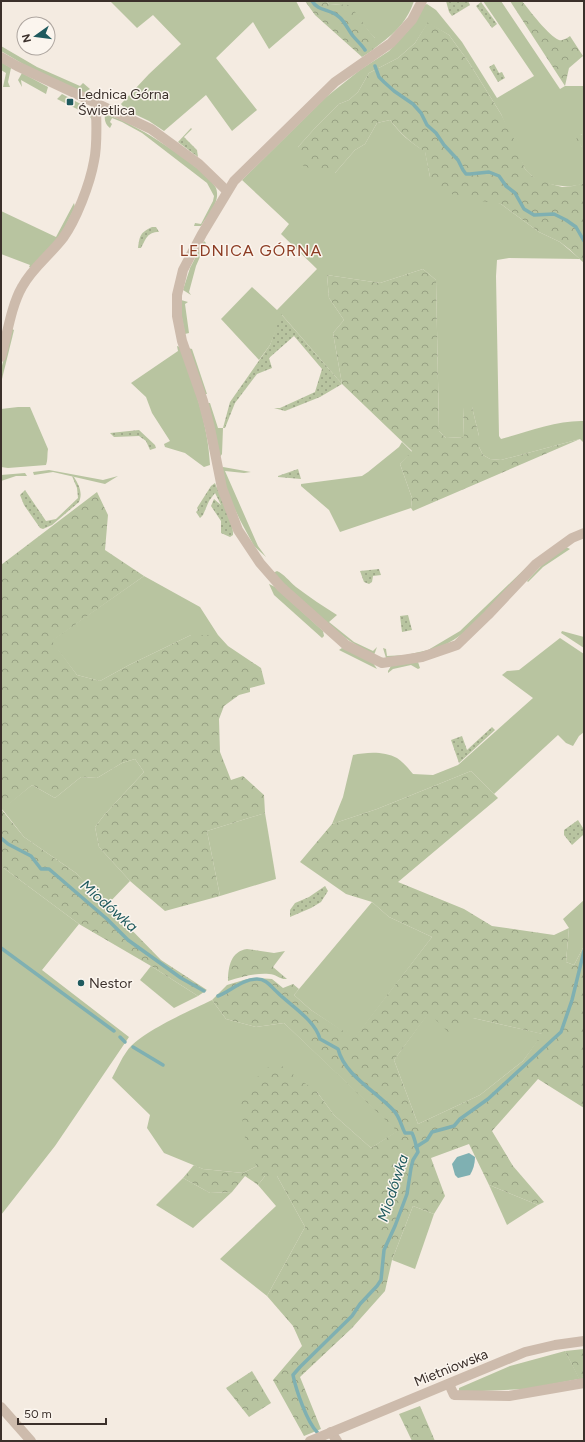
<svg xmlns="http://www.w3.org/2000/svg" width="585" height="1442" viewBox="0 0 585 1442" font-family="Figtree,sans-serif">
  <style>
    .grass { fill: #b8c4a0 }
    .forest { fill: url(#forest-crowns); fill-rule: evenodd }
    .garden { fill: url(#garden-dots) }
    .water { fill: #7fb0b2 }
    .lines { fill: none; stroke-linecap: round; stroke-linejoin: round }
    .stream { stroke: #7fb0b2; stroke-width: 3.5 }
    .minor { stroke: #cdbbac; stroke-width: 10 }
    .poi-dot { fill: #1f5a5e; stroke: #fbf5ee; stroke-width: 1.5 }
    .labels { text-anchor: middle; dominant-baseline: central; stroke-width: 3; stroke-linejoin: round; paint-order: stroke }
    .poi-label { font-size: 14px; fill: #3b302b; stroke: #fbf5ee; text-anchor: start }
    .street-label { font-size: 14px; fill: #3b302b; stroke: #fbf5ee }
    .water-label { font-size: 15px; font-style: italic; fill: #1f5a5e; stroke: #fbf5ee }
    .quarter-label { font-size: 16px; letter-spacing: 1px; fill: #8c3b22; stroke: #fbf5ee }
  </style>
  <defs>
    <pattern id="forest-crowns" width="20" height="18" patternUnits="userSpaceOnUse"><rect width="20" height="18" fill="#b8c4a0"/><path d="M2 6a3 3 0 1 1 6 0M12 15a3 3 0 1 1 6 0" fill="none" stroke="#97a083"/></pattern>
    <pattern id="garden-dots" width="8" height="8" patternUnits="userSpaceOnUse"><rect width="8" height="8" fill="#b8c4a0"/><path d="M2 2h.1M6 6h.1" fill="none" stroke="#97a083" stroke-width="1.8" stroke-linecap="round"/></pattern>
  </defs>
  <rect width="100%" height="100%" fill="#f4ebe1"/>
  <g class="grass">
    <polygon points="110,1 296,1 305,18 269,49 253,22 216,58 257,110 232,131 206,95 164,131 149,121 126,110 121,104 149,74 181,44 153,15 137,28"/>
    <path d="M 326,1 L 414,1 C 406,25 391,36 371,51 L 375,38 C 358,22 357,3 329,4 Z"/>
    <path d="M 483,1 L 501,1 L 560,89 L 565,86 L 584,86 L 584,136 L 581,134 L 580,144 L 584,150 L 584,183 C 570,190 545,185 532,176 C 529,174 527,171 525,169 L 501,114 L 468,61 L 449,35 L 428,23 L 415,43 L 398,58 L 369,73 L 358,92 L 349,100 L 339,104 L 315,128 L 298,147 L 335,173 L 355,150 L 365,144 L 377,123 L 390,120 C 400,133 410,143 425,151 L 430,177 L 501,204 L 539,232 L 560,242 L 580,259 L 509,258 L 497,260 L 496,276 L 499,436 L 501,439 C 526,432 558,420 584,421 L 584,443 L 580,439 L 501,460 L 490,459 L 483,455 L 479,447 L 479,436 L 472,407 L 463,408 L 464,437 L 446,438 L 439,431 L 436,280 L 423,269 L 380,283 L 327,275 L 329,298 L 344,320 L 333,333 L 342,384 L 282,315 L 270,345 L 259,360 L 221,319 L 252,287 L 277,310 L 317,269 L 281,234 L 289,224 L 242,180 L 325,98 L 360,70 L 389,51 L 408,31 L 424,5 L 427,4 L 436,10 L 462,42 L 497,98 L 534,76 Z"/>
    <polygon points="1,46 37,67 80,86 83,83 90,89 83,93 28,67 1,51"/>
    <polygon points="1,62 11,68 8,82 10,87 3,87 6,73 1,70"/>
    <polygon points="22,73 48,87 46,94 21,80 22,87 18,80"/>
    <polygon points="62,94 88,108 94,117 92,149 92,120 89,115 57,99"/>
    <path d="M 105,115 C 124,115 210,171 216,188 C 221,202 208,215 201,226 L 194,226 L 195,223 L 201,224 L 213,201 L 214,196 L 207,183 L 142,133 L 122,122 L 112,118 L 110,122 L 112,124 L 110,128 C 106,125 104,120 105,115 Z"/>
    <polygon points="74,203 75,207 62,233 32,268 29,267 30,265 1,254 1,211 56,237"/>
    <polygon points="204,241 206,243 196,266 189,292 191,295 183,290 190,268"/>
    <polygon points="181,300 188,302 185,304 189,333 185,334 181,313"/>
    <polygon points="12,329 14,330 1,383 1,369"/>
    <path d="M 177,346 L 180,347 C 194,386 208,423 210,465 L 204,467 L 185,453 L 165,447 L 164,444 L 170,441 L 152,413 L 146,397 L 131,383 L 178,351 Z"/>
    <polygon points="188,348 192,349 207,394 205,394"/>
    <polygon points="208,403 210,403 218,428 223,428 222,454 220,457"/>
    <path d="M 18,407 L 30,407 L 48,449 C 47,455 48,460 46,465 L 8,468 L 1,467 L 1,409 Z"/>
    <polygon points="402,442 412,452 400,464 412,498 411,508 340,532 329,510 301,486 301,484 362,476 368,472 399,447"/>
    <polygon points="223,467 251,472 244,473 225,471 258,546 266,557 254,546 240,520 223,484"/>
    <polygon points="49,470 103,480 118,476 105,484 53,472 34,475 33,472"/>
    <polygon points="25,473 27,476 16,476 1,481 1,475"/>
    <polygon points="566,547 570,549 543,567 528,582 527,581 543,564"/>
    <path d="M 534,560 C 507,591 468,642 426,652 C 413,655 399,656 386,658 L 383,648 L 386,649 L 387,656 L 406,655 L 428,650 L 460,631 Z"/>
    <path d="M 277,571 C 284,574 289,581 296,587 C 309,597 323,606 337,615 L 329,622 L 354,642 L 373,651 L 377,647 L 374,655 C 338,638 301,601 273,573 Z"/>
    <polygon points="144,576 200,607 218,635 191,635 129,665 100,681 77,675 51,641"/>
    <polygon points="269,584 275,587 323,631 324,636 322,638 274,595"/>
    <polygon points="562,631 584,637 584,648 561,633"/>
    <path d="M 560,638 L 584,654 L 584,732 L 579,736 L 573,746 L 566,743 L 558,735 L 494,794 L 471,771 L 377,809 L 332,824 L 343,797 L 353,755 C 367,752 384,751 397,758 C 403,762 409,769 413,774 L 433,775 L 458,765 L 533,698 L 502,675 L 507,671 L 519,670 Z"/>
    <polygon points="342,648 346,649 373,663 377,669 339,650"/>
    <polygon points="418,662 420,668 418,669 411,665 393,669 388,673 388,671 391,666"/>
    <polygon points="135,759 144,772 105,814 95,827 99,847 130,881 106,906 76,873 24,837 2,809 32,785 55,798 81,777 97,778 122,763"/>
    <polygon points="265,813 276,879 220,896 207,831"/>
    <polygon points="1,866 79,924 42,970 129,1037 55,1146 1,1215"/>
    <polygon points="584,900 584,946 574,965 566,962 569,928 563,919"/>
    <polygon points="372,902 389,917 432,937 354,1039 311,1010 294,995"/>
    <polygon points="151,966 198,996 174,1008 140,980"/>
    <path d="M 212,1000 L 226,1019 L 256,1027 L 284,1023 L 398,1131 L 371,1148 L 334,1115 L 317,1092 L 257,1166 L 243,1173 L 203,1169 L 164,1153 L 147,1128 L 150,1115 L 112,1078 C 117,1069 121,1059 127,1051 C 140,1032 190,1011 212,1000 Z"/>
    <polygon points="429,1012 473,1018 543,1034 523,1061 480,1095 418,1124 394,1060"/>
    <polygon points="265,1176 277,1176 305,1227 267,1296 220,1259 276,1206 258,1185"/>
    <polygon points="183,1178 210,1193 232,1192 193,1228 156,1205"/>
    <polygon points="489,1185 538,1205 507,1225"/>
    <polygon points="413,1206 434,1214 415,1269 392,1260"/>
    <polygon points="565,1351 579,1378 584,1376 584,1379 579,1379 526,1389 459,1392 459,1388 510,1366"/>
  </g>
  <g class="forest">
    <path d="M 305,1 L 326,1 L 329,4 L 349,5 C 359,15 365,28 375,38 C 375,50 372,51 362,57 L 315,15 Z"/>
    <path d="M 510,1 L 522,1 C 529,10 549,36 559,40 C 563,41 567,38 570,36 L 583,56 L 569,68 L 565,86 Z"/>
    <path d="M 428,22 L 449,35 L 468,61 L 501,114 L 515,141 L 525,169 L 532,176 L 551,184 L 562,187 L 573,186 L 584,183 L 584,263 L 569,249 L 560,242 L 539,232 L 501,204 L 468,199 L 438,190 L 430,177 L 425,152 C 410,142 401,134 390,120 L 377,123 L 365,144 L 355,150 L 335,173 L 322,174 L 302,165 L 298,147 L 315,128 L 339,104 L 349,100 L 358,92 L 369,73 L 398,58 L 415,43 Z"/>
    <polygon points="582,134 584,136 584,150 576,139"/>
    <polygon points="423,269 436,280 439,431 446,438 464,437 463,407 472,407 479,436 479,447 483,455 490,459 501,460 580,439 413,511 411,508 412,498 400,464 412,451 342,384 333,333 344,320 329,298 327,275 380,283"/>
    <polygon points="97,492 108,515 105,550 144,576 52,641 77,675 100,681 129,665 191,635 218,635 228,646 261,668 265,684 250,688 250,692 239,695 224,706 219,719 220,752 231,780 243,776 264,795 265,813 207,831 220,896 165,911 130,881 99,847 95,827 105,814 144,772 135,759 122,763 97,778 81,777 55,798 32,785 2,810 24,837 76,873 161,960 207,990 198,996 151,966 79,924 1,866 1,565"/>
    <path d="M 471,771 L 498,798 L 398,882 L 464,909 L 492,926 L 554,935 L 569,928 L 566,962 L 574,965 L 584,946 L 584,1108 L 538,1079 L 492,1131 L 513,1166 L 544,1202 L 538,1205 L 489,1185 L 469,1144 L 431,1158 L 445,1196 L 434,1214 L 413,1206 L 392,1260 L 385,1291 L 352,1328 L 300,1377 L 321,1429 L 304,1436 L 273,1380 L 302,1346 L 293,1326 L 267,1296 L 305,1227 L 277,1176 L 265,1176 L 258,1185 L 245,1176 L 232,1192 L 210,1193 L 183,1178 L 194,1165 L 203,1169 L 243,1173 L 257,1166 L 247,1152 L 240,1103 L 254,1080 L 275,1061 L 317,1092 L 334,1115 L 371,1148 L 397,1131 L 284,1023 L 256,1027 L 226,1019 L 212,1000 L 227,985 L 247,979 L 258,978 L 272,979 L 283,988 L 293,984 L 299,989 L 294,995 L 311,1010 L 354,1038 L 432,937 L 389,917 L 372,902 L 346,894 L 300,862 L 332,824 L 377,809 ZM 429,1013 L 452,1036 L 473,1018 L 542,1034 L 523,1061 L 480,1095 L 418,1124 L 394,1060 Z"/>
    <path d="M 247,949 L 274,953 L 285,951 L 273,967 L 287,979 C 280,980 276,974 269,974 C 254,973 242,977 228,981 C 228,967 231,951 247,949 Z"/>
    <polygon points="584,1349 584,1376 579,1379 565,1351"/>
    <polygon points="252,1371 271,1403 249,1417 226,1388"/>
    <polygon points="420,1406 435,1441 412,1441 399,1414"/>
  </g>
  <g class="garden">
    <polygon points="446,1 468,1 470,5 452,16 449,12"/>
    <polygon points="481,2 497,24 492,28 476,6"/>
    <polygon points="494,64 499,73 502,72 505,78 498,82 489,67"/>
    <polygon points="191,128 192,129 184,137 197,150 198,157 178,142"/>
    <path d="M 152,227 L 156,227 L 159,232 C 147,232 146,239 141,248 L 138,248 C 140,235 140,233 152,227 Z"/>
    <polygon points="281,314 342,384 320,397 285,411 274,408 280,408 315,392 322,369 294,336 269,358 272,368 257,374 235,403 225,428 223,428 230,402 270,345"/>
    <polygon points="139,430 155,445 156,448 150,450 146,441 139,436 114,437 110,433"/>
    <polygon points="298,469 301,479 278,477 278,476"/>
    <path d="M 72,476 L 74,477 C 79,485 83,493 79,502 L 52,525 L 43,529 L 40,528 L 24,505 L 20,495 L 25,490 L 46,521 L 56,519 L 78,498 L 77,488 Z"/>
    <path d="M 215,483 C 220,496 234,522 233,535 L 230,537 L 221,533 L 221,521 L 211,506 L 214,499 L 221,505 L 215,493 L 209,501 L 203,515 L 200,518 L 196,512 L 198,510 L 197,508 L 211,486 Z"/>
    <polygon points="379,569 381,575 373,576 372,582 369,584 364,582 360,571"/>
    <polygon points="408,615 412,630 402,632 400,616"/>
    <polygon points="492,727 495,730 459,763 451,740 462,736 467,750"/>
    <polygon points="578,820 583,828 583,835 572,845 564,835 564,830"/>
    <polygon points="325,886 328,891 321,902 311,908 290,917 290,910 295,903 309,897"/>
  </g>
  <path class="water" d="M 469,1153 L 475,1157 C 475,1164 473,1170 470,1175 L 458,1178 L 455,1175 L 452,1164 L 457,1157 Z"/>
  <g class="lines">
    <g class="stream">
      <path d="M 312,1 C 318,11 329,9 338,16 C 345,21 348,30 353,36 C 357,41 362,45 365,50"/>
      <polyline points="375,66 379,77 384,82 394,91 413,104 421,113 427,125 436,133 444,145 458,160 463,170 466,174 470,174 489,172 499,176 506,186 515,193 524,209 534,215 554,214 566,220 576,227 584,241"/>
      <polyline points="1,838 8,844 31,856 41,869 49,869 107,919 128,940 181,978 204,991"/>
      <polyline points="1,948 114,1031"/>
      <path d="M 218,996 C 231,991 242,979 257,979 C 267,979 271,987 277,992 C 291,1006 315,1020 320,1039 L 338,1049 C 345,1076 376,1091 394,1111 C 400,1117 401,1126 405,1133 L 412,1133 C 415,1139 416,1146 418,1152 L 413,1160 L 411,1168 L 407,1194 L 395,1226 L 384,1250 L 381,1280 L 377,1286 L 360,1304 L 352,1316 L 300,1367 L 293,1375 C 296,1390 307,1422 317,1432"/>
      <polyline points="120,1037 125,1042"/>
      <polyline points="133,1047 163,1065"/>
      <polyline points="416,1147 427,1140 432,1132 454,1126 460,1119 488,1099 561,1032 572,1000 584,951"/>
    </g>
    <g class="minor">
      <polyline points="422,1 412,20 391,43 335,82 234,181 202,234 183,270 177,295 177,316 182,341 203,401 210,428 222,488 238,530 260,563 281,587 346,645 382,663 422,657 457,645 488,615 536,564 572,538 584,533"/>
      <polyline points="1,57 17,66 151,129 199,164 227,191"/>
      <path d="M 1,357 C 7,336 11,306 22,287 C 32,268 50,255 63,238 C 76,220 90,184 94,161 C 98,143 96,122 96,103"/>
      <polyline points="449,1384 454,1395 509,1396 584,1383"/>
      <polyline points="1,1407 31,1441"/>
      <polyline points="331,1432 337,1441"/>
      <polyline points="310,1441 525,1352 555,1345 584,1341"/>
    </g>
  </g>
  <g class="poi-dot">
    <rect x="66" y="98" width="8" height="8" rx="2"/>
    <circle cx="81" cy="983" r="4"/>
  </g>
  <g class="labels">
    <g class="poi-label">
      <text x="78" y="94">Lednica Górna<tspan x="78" dy="16">Świetlica</tspan></text>
      <text x="89" y="983">Nestor</text>
    </g>
    <g class="street-label">
      <text transform="translate(451 1368) rotate(-22)">Mietniowska</text>
    </g>
    <g class="water-label">
      <text transform="translate(109 906) rotate(41)">Miodówka</text>
      <text transform="translate(393 1188) rotate(-72)">Miodówka</text>
    </g>
    <g class="quarter-label">
      <text x="251" y="250">LEDNICA GÓRNA</text>
    </g>
  </g>
  <rect width="585" height="1442" fill="none" stroke="#3b302b" stroke-width="4"/>
  <g transform="translate(36 36) rotate(256)"><circle r="19" fill="#fbf5ee" stroke="#aea6a0"/>
  <path d="M0-3L7 15L0 10L-7 15Z" fill="#1f5a5e"/>
  <text y="-6" font-size="11" font-weight="bold" text-anchor="middle" fill="#3b302b">N</text>
  </g>
  <path d="M18 1418v6h88v-6" fill="none" stroke="#3b302b" stroke-width="2"/>
  <text x="24" y="1418" font-size="12" fill="#3b302b" stroke="#fbf5ee" stroke-width="3" paint-order="stroke">50 m</text>
</svg>
